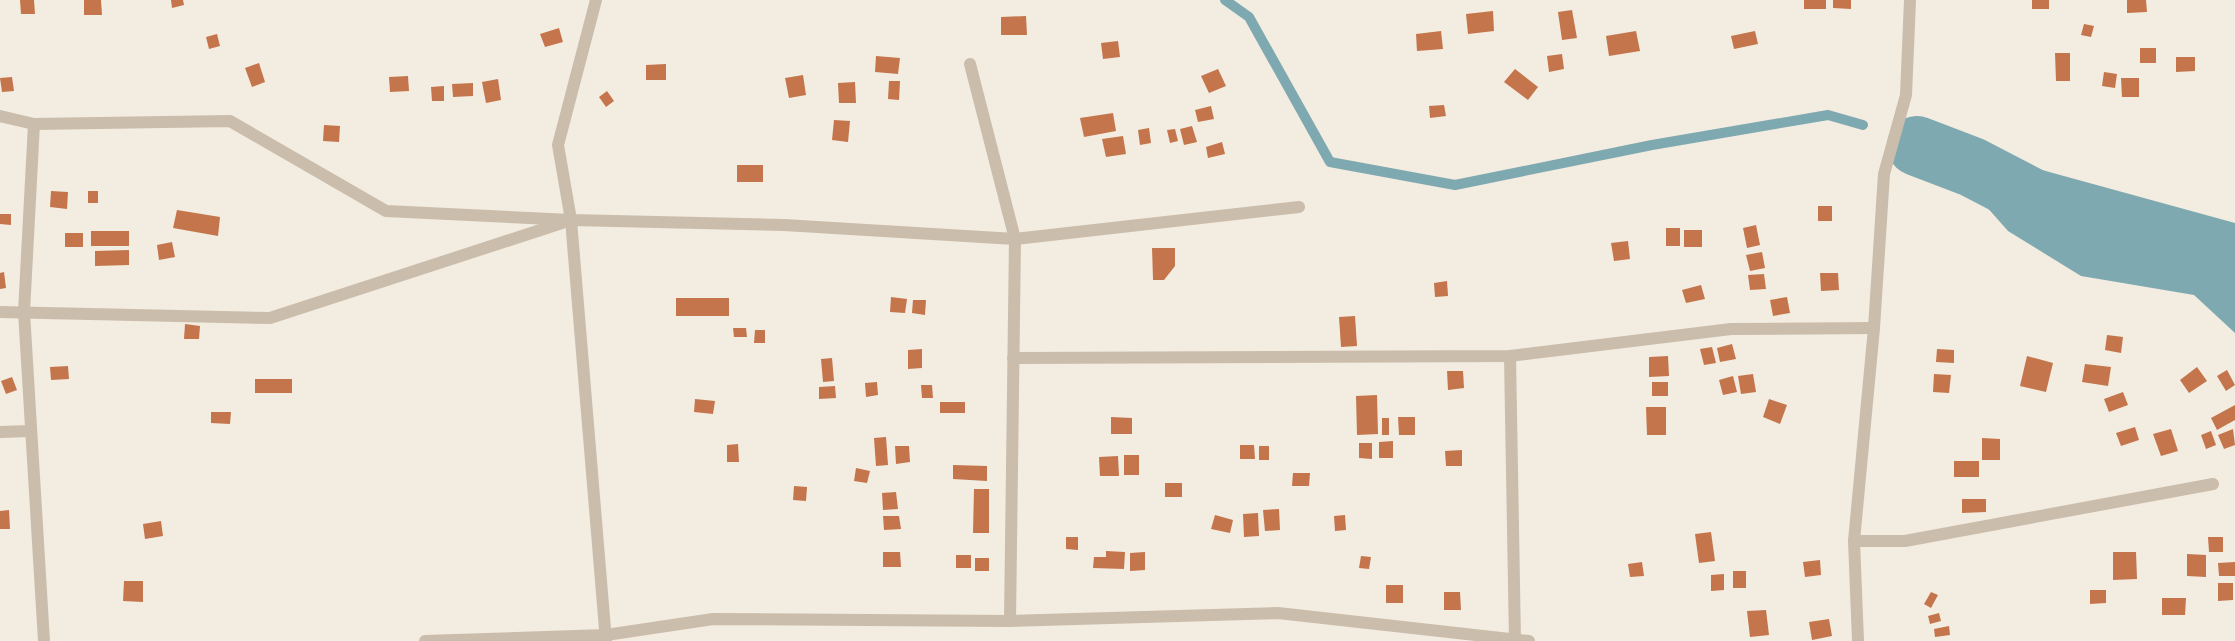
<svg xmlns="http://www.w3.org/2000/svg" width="2235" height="641" viewBox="0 0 2235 641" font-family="Inter,sans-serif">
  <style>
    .water { fill: #7fa9b0 }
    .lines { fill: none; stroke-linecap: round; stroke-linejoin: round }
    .stream { stroke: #7fa9b0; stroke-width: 10 }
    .river { stroke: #7fa9b0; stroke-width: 60 }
    .building { fill: #c4754c }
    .street { stroke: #cbbdab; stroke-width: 12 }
  </style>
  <rect width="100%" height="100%" fill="#f3ece0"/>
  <polygon class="water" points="2013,162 2235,223 2235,333 2194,295 2081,276 2008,231 1985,205 1972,167"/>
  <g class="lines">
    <polyline class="stream" points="1225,0 1249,17 1330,162 1455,185 1652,145 1828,115 1863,125"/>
    <polyline class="river" points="1917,146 1972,167 2045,205"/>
  </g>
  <g class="building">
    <polygon points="20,0 34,0 35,14 21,14"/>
    <polygon points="84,0 101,0 102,15 84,15"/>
    <polygon points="171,0 183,0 184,5 172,8"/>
    <rect x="1804" y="0" width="22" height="9"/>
    <polygon points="1833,0 1851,0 1851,9 1833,8"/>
    <rect x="2032" y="0" width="17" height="9"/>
    <polygon points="2127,0 2146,0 2147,12 2127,13"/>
    <polygon points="1572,10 1577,38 1562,40 1558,12"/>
    <polygon points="1493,11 1494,31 1468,34 1466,14"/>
    <polygon points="1026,16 1027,35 1001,35 1001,17"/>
    <polygon points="2084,24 2094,26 2091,37 2081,35"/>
    <polygon points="559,28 563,42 545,47 540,34"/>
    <polygon points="1441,31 1443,49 1417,51 1416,34"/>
    <polygon points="1636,31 1640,51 1609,56 1606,36"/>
    <polygon points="1755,31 1758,44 1734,49 1731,36"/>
    <polygon points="217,34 220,46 209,49 206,37"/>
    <polygon points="1118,41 1120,57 1103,59 1101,43"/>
    <rect x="2140" y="48" width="16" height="15"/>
    <polygon points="2055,53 2070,53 2070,81 2056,81"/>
    <polygon points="1562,54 1564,69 1549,72 1547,56"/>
    <polygon points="876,56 900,58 898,74 875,72"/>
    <polygon points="2176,57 2195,57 2195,71 2176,72"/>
    <polygon points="259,63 265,82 252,87 245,68"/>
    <polygon points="666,64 666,80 646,80 646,65"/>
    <polygon points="1218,69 1226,86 1209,93 1201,76"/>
    <polygon points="1515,69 1538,87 1528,100 1504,82"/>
    <polygon points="2104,72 2117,74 2115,88 2102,86"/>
    <polygon points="803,75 806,95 789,98 785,78"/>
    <polygon points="408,76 409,91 390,92 389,77"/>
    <polygon points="12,77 14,91 2,92 0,78"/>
    <polygon points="2121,78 2139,78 2139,97 2122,97"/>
    <polygon points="498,79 501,100 486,103 482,82"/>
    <polygon points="889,81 900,81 899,100 888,99"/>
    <polygon points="855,82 856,103 839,103 838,83"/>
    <polygon points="473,83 473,96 453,97 452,84"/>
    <polygon points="444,86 444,101 432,101 431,87"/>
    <polygon points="607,91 614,101 606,107 599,97"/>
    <polygon points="1444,105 1446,116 1430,118 1429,106"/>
    <polygon points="1211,106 1214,119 1198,122 1195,110"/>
    <polygon points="1113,113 1116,131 1084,137 1080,118"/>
    <polygon points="834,120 850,121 848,142 832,140"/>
    <polygon points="324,125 340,126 339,142 323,141"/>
    <polygon points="1192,126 1197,142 1184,145 1180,129"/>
    <polygon points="1149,128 1151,143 1140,145 1138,130"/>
    <polygon points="1175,129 1178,141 1170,143 1167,130"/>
    <polygon points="1123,136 1126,154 1106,157 1102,139"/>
    <polygon points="1222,142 1225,154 1208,158 1206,147"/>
    <rect x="737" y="165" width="26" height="17"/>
    <polygon points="51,191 68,192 67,209 50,207"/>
    <rect x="88" y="191" width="10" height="12"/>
    <rect x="1818" y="206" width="14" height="15"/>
    <polygon points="177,210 220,217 218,236 173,228"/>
    <polygon points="0,214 11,214 11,225 0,224"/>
    <polygon points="1756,225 1760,245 1747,248 1743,228"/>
    <rect x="1666" y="228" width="14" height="18"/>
    <rect x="1684" y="230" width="18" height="17"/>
    <rect x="91" y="231" width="38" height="15"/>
    <rect x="65" y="233" width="18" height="14"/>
    <polygon points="1628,241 1630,259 1614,261 1611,243"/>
    <polygon points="172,242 175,257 159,260 157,245"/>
    <polygon points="1152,248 1175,248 1175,266 1164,280 1153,280"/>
    <polygon points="129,250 129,265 95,266 95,251"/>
    <polygon points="1762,252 1765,268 1750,271 1746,255"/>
    <polygon points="4,272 6,288 0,289 0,273"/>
    <polygon points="1820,273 1838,273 1839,290 1821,291"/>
    <polygon points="1764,274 1766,289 1750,290 1748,275"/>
    <polygon points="1447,281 1448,296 1435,297 1434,283"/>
    <polygon points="1701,285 1705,299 1686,303 1682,290"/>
    <polygon points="891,297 907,299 905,313 890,312"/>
    <polygon points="1787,297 1790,313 1773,316 1770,300"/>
    <rect x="676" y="298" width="53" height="18"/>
    <polygon points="913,300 926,300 925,315 912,313"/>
    <polygon points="1355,316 1357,346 1341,347 1339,317"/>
    <polygon points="185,324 200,326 199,339 184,339"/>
    <polygon points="733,328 746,328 747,337 734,337"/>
    <polygon points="755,330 765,330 765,343 754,343"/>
    <polygon points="2107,335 2123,337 2121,353 2105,350"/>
    <polygon points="1732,344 1736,359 1720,362 1717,348"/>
    <polygon points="1712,347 1716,363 1704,365 1700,349"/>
    <polygon points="922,349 922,368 908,369 908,350"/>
    <polygon points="1937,349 1954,350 1954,363 1936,362"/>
    <polygon points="1668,356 1669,376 1649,377 1649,357"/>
    <polygon points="2027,356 2053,363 2046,392 2020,386"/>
    <polygon points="832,358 834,381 823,382 821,359"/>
    <polygon points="2085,364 2111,367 2108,386 2082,382"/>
    <polygon points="68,366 69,379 51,380 50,367"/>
    <polygon points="2197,367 2207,381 2189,393 2180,380"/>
    <polygon points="2227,370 2235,385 2226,391 2217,376"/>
    <polygon points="1447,371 1463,371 1464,388 1448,390"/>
    <polygon points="1753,374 1756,392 1741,394 1738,376"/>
    <polygon points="1934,374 1951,375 1949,393 1933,392"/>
    <polygon points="1733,376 1737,392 1723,395 1719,380"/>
    <polygon points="12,377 17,390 6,394 1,381"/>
    <rect x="255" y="379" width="37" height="14"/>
    <polygon points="877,382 878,395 866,397 865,383"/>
    <rect x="1652" y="382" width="16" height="14"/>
    <polygon points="921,385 932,385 933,398 922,398"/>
    <polygon points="835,386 836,398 819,399 819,387"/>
    <polygon points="2123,392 2128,405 2109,412 2104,399"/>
    <polygon points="1377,395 1378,434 1357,435 1356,396"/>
    <polygon points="695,399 715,401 713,414 694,412"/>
    <polygon points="1769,399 1787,405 1780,424 1763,417"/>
    <rect x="940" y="402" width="25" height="11"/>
    <polygon points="2235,405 2235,420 2217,430 2211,418"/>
    <polygon points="1646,407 1666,407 1666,435 1647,435"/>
    <polygon points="211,412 231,412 230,424 211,423"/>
    <polygon points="1111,417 1132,418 1132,434 1111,434"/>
    <polygon points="1398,417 1415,417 1415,435 1399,435"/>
    <rect x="1382" y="418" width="7" height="17"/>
    <polygon points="2135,427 2139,440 2121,446 2116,433"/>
    <polygon points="2171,429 2178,451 2161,456 2153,434"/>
    <polygon points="2233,429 2235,445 2224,449 2218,435"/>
    <polygon points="2211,431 2216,445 2206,449 2201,435"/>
    <polygon points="886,437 888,465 876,466 874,438"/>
    <polygon points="1982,438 2000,439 2000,460 1982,460"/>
    <polygon points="1393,441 1393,458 1379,458 1379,442"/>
    <polygon points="1359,443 1372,443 1372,459 1359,458"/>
    <polygon points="738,444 739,462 727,462 727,445"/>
    <polygon points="1240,445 1254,445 1255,459 1240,459"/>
    <polygon points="895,446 909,446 910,462 896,464"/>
    <rect x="1259" y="446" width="10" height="14"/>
    <polygon points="1462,450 1462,466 1446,466 1445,451"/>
    <rect x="1124" y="455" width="15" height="20"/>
    <polygon points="1118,456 1119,476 1100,476 1099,457"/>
    <rect x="1954" y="461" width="25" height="16"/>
    <polygon points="953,465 987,466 987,481 953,479"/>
    <polygon points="856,468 870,471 867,483 854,481"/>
    <polygon points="1293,473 1310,473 1309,486 1292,486"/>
    <rect x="1165" y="483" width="17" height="14"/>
    <polygon points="794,486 807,487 806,501 793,500"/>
    <polygon points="974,489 989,489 989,533 973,533"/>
    <polygon points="896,492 898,509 883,510 882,493"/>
    <polygon points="1962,499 1986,499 1986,512 1962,513"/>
    <polygon points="1279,509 1280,530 1265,531 1263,510"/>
    <polygon points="9,510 10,529 0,529 0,511"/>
    <polygon points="1258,513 1259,536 1244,537 1243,514"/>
    <polygon points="1215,515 1233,520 1230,533 1211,529"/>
    <polygon points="1345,515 1346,530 1335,531 1334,516"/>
    <polygon points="883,516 899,516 901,529 884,530"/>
    <polygon points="161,521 163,536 145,539 143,524"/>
    <polygon points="1711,532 1715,561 1699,563 1695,534"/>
    <polygon points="1066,537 1078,537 1078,550 1066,549"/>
    <polygon points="2208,537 2223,537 2223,552 2209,552"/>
    <polygon points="1106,551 1125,552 1124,569 1093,568 1094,557 1106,557"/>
    <polygon points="883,552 900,552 901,567 883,567"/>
    <polygon points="1145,552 1145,570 1130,571 1130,553"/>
    <polygon points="2113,552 2136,552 2137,579 2113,580"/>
    <polygon points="2187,554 2206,555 2206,577 2187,576"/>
    <rect x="956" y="555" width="15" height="13"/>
    <polygon points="1361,556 1371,557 1369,569 1359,568"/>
    <rect x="975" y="558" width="14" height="13"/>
    <polygon points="1820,560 1821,575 1805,577 1803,562"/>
    <polygon points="1642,562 1644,576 1630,577 1628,564"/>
    <polygon points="2235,562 2235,576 2219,576 2218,563"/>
    <rect x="1733" y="571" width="13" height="17"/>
    <polygon points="1724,574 1724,590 1711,591 1711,575"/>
    <polygon points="124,581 143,581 143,602 123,601"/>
    <polygon points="2218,583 2233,583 2233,600 2218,601"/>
    <rect x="1386" y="585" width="17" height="18"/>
    <polygon points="2090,590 2106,590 2106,603 2090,604"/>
    <polygon points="1444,592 1460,592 1461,610 1444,610"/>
    <polygon points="1931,592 1938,595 1931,608 1924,604"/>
    <polygon points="2162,598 2186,598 2185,615 2162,615"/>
    <polygon points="1766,610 1769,635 1750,637 1747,611"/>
    <polygon points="1939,613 1941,621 1930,624 1928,616"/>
    <polygon points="1829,619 1832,636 1812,640 1809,622"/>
    <polygon points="1949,626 1950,635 1935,637 1934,629"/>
  </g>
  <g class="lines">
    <g class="street">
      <polyline points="596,0 558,145 571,220 606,641"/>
      <polyline points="970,64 1015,239 1010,621"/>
      <polyline points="0,116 34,124 230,121 386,211 571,220 784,225 1015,239 1299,207"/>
      <polyline points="34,124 24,312 44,641"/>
      <polyline points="0,312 270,318 562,223"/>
      <polyline points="1510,356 1515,641"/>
      <polyline points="1013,358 1510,356 1731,329 1874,328"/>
      <polyline points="0,432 30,431"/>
      <polyline points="1854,541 1905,541 2213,484"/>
      <polyline points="425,641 606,635 713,619 1010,621 1278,613 1529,641"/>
      <polyline points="1858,641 1854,541 1874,328 1884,174 1906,95 1910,0"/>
    </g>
  </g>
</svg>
